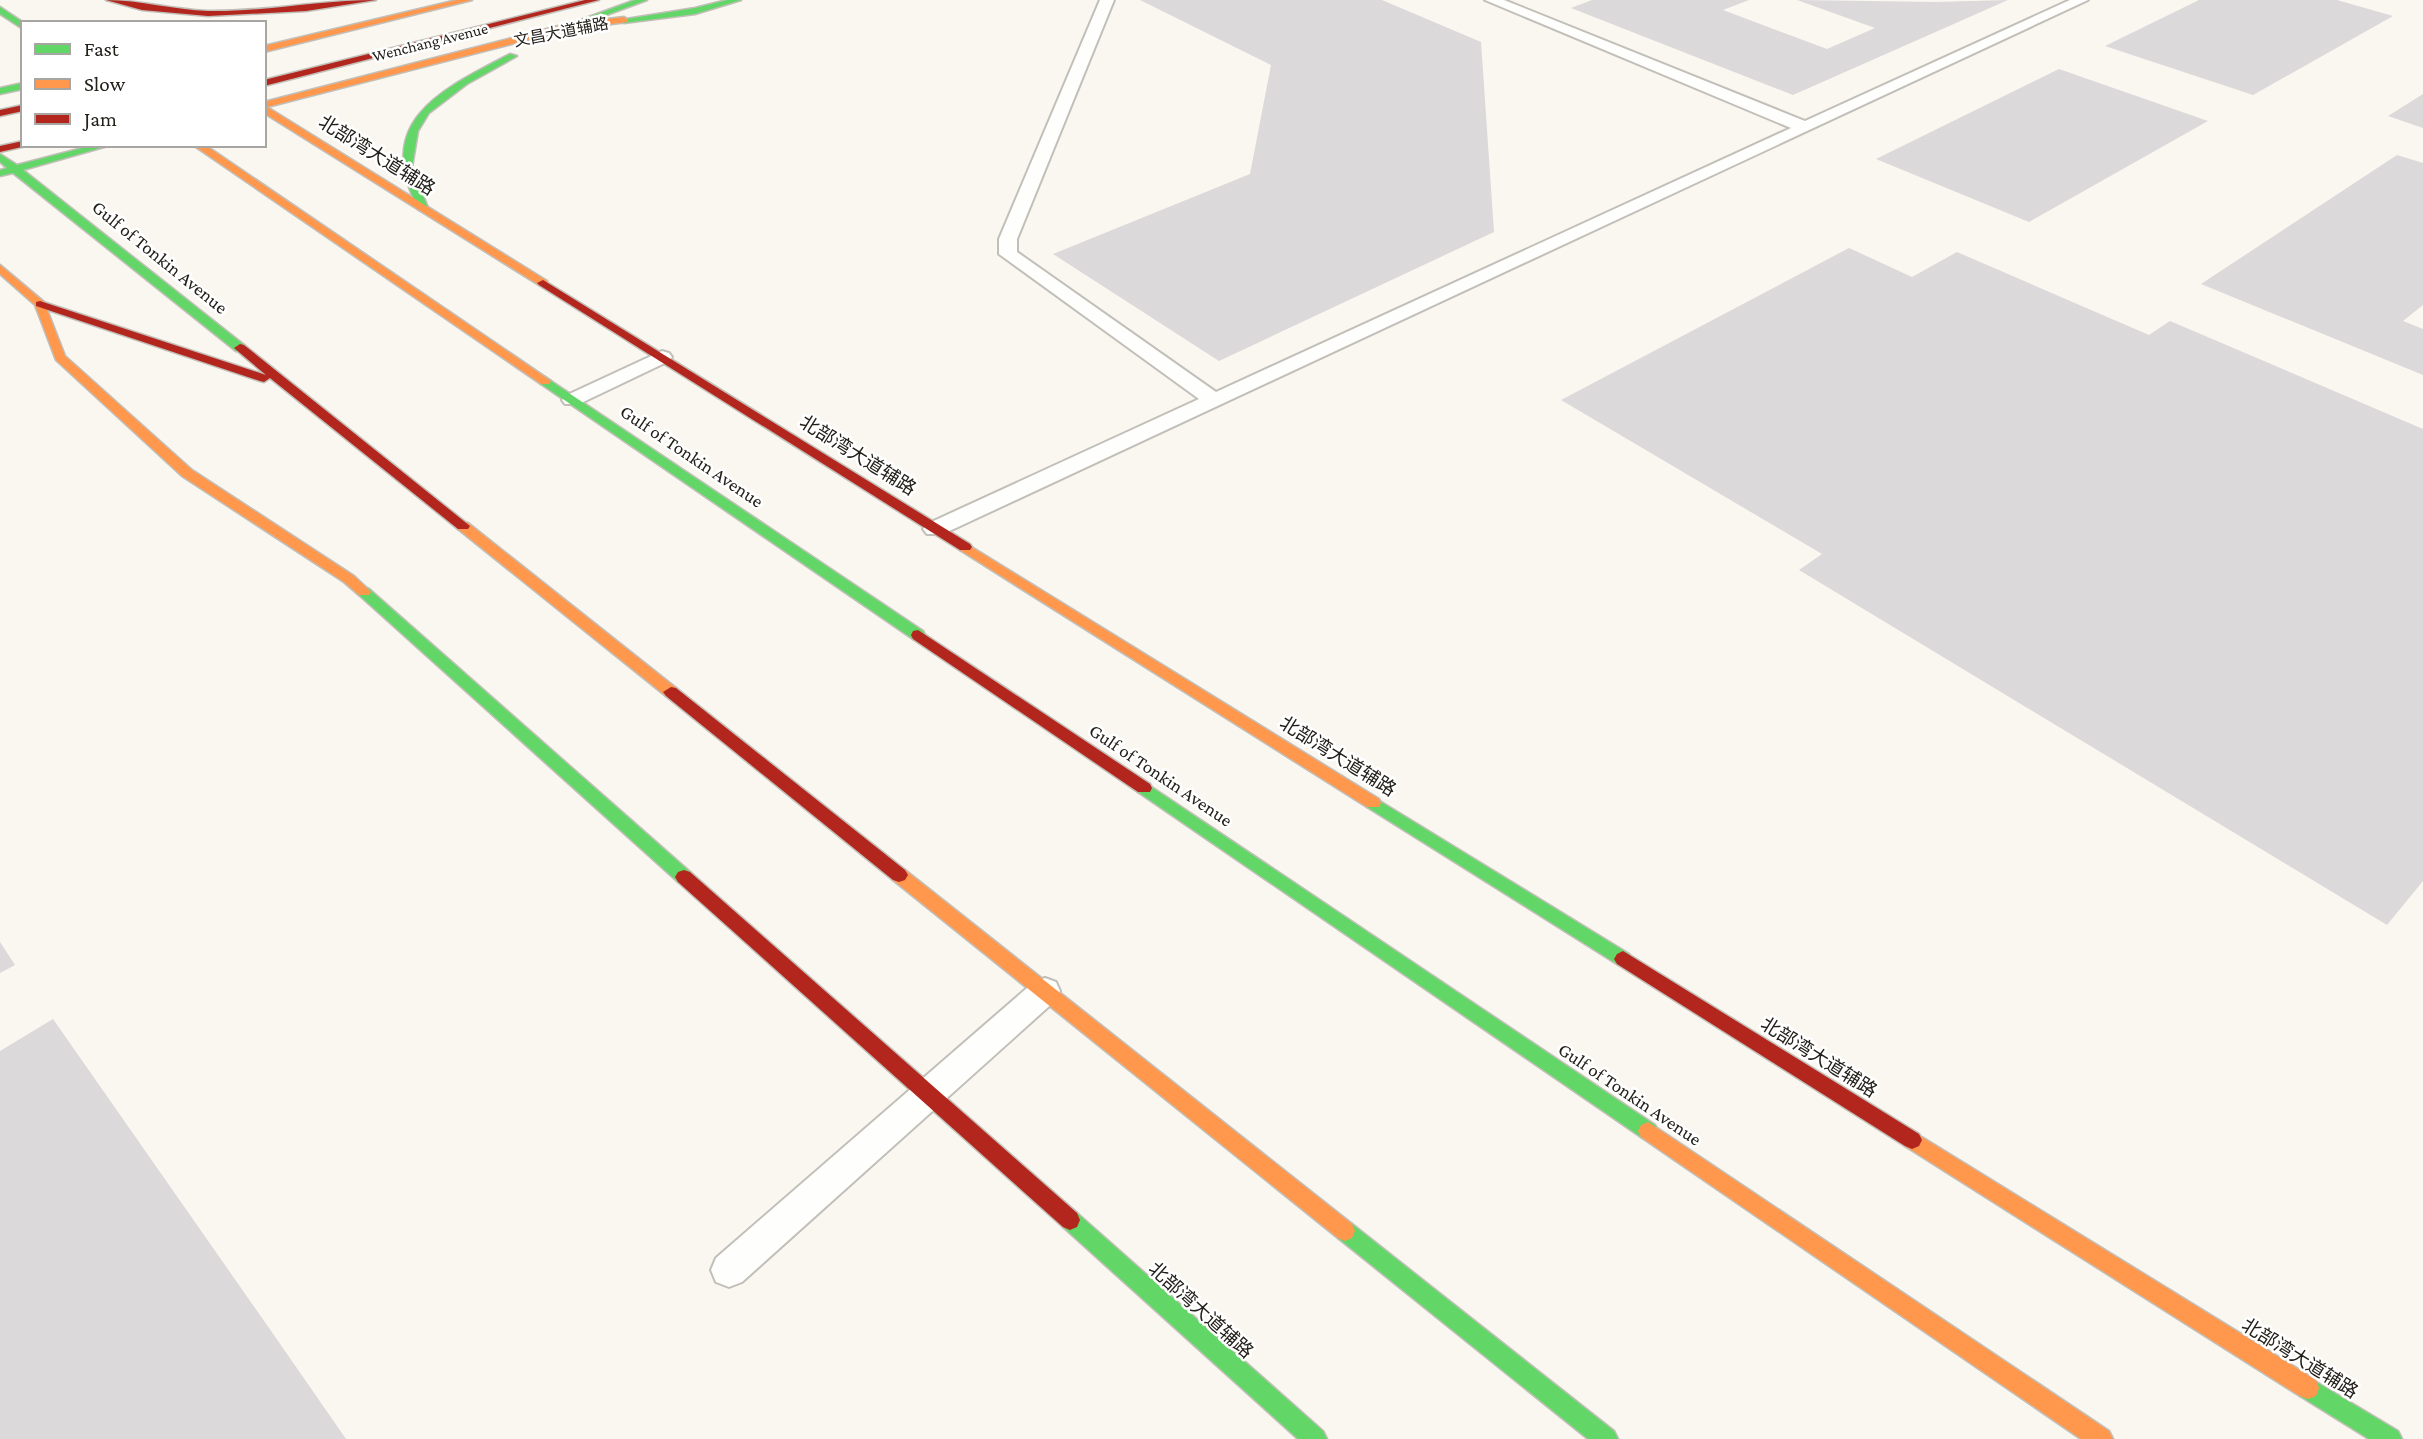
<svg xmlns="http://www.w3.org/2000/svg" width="2423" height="1439" viewBox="0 0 2423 1439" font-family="'Crimson Pro','Noto Sans SC',serif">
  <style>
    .building { fill: #dbd9da }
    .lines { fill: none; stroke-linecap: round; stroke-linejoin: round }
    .lane-casing { stroke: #c2bfb9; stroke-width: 4 }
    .fast-casing { stroke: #c2bfb9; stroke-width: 3 }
    .slow-casing { stroke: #c2bfb9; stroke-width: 3 }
    .jam-casing { stroke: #c2bfb9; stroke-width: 3 }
    .lane { fill: #fefefd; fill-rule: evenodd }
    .fast { fill: #63d668; fill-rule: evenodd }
    .slow { fill: #ff974d; fill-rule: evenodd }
    .jam { fill: #b3261e; fill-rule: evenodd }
    .labels { text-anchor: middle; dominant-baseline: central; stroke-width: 5; stroke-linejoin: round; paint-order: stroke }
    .far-street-label { font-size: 16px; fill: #232019; stroke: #fff }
    .street-label { font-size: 19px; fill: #232019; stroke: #fff }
  </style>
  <rect width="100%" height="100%" fill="#faf7f1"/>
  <g class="building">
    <polygon points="1140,0 1382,0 1481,42 1494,232 1219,361 1053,254 1250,174 1271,65"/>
    <polygon points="1592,0 1749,0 1723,10 1827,49 1875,28 1797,0 1936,2 2008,0 1793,95 1571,8"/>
    <polygon points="2199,0 2337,0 2393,16 2253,95 2105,46"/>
    <polygon points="2059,69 2208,121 2029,222 1876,159"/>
    <polygon points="2423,94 2423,128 2388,116"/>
    <polygon points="2397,155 2423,163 2423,305 2403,321 2423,329 2423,375 2201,284"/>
    <polygon points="1849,248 1912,277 1957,252 2149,335 2170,321 2423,429 2423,881 2387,925 1799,570 1822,554 1561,400"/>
    <polygon points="0,942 15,965 0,973"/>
    <polygon points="53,1019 276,1338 346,1439 0,1439 0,1051"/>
  </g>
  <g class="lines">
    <g class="lane-casing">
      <g id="lane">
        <polygon points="1100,0 1114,0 1017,239 1017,252 1216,392 1791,128 1485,0 1504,0 1805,121 2070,0 2088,0 943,534 927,534 923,529 927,524 1199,399 999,254 999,239"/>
        <polygon points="662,351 669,353 672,357 669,361 579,404 565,404 562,400 565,396"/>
        <polygon points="1045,978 1056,982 1060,991 1056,1000 742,1282 729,1287 716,1282 711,1270 716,1258 1034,982"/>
      </g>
    </g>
    <g class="fast-casing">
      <g id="fast">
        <polygon points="635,0 647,0 574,27 567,25"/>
        <polygon points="727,0 741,0 695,14 624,23 620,20 695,8"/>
        <polygon points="0,7 24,23 23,29 0,14"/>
        <path d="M 510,54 L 517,56 L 467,84 L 429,113 L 418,131 L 412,167 L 428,208 L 419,210 C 372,121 441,90 510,54 Z"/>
        <polygon points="23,83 23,89 0,94 0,88"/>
        <polygon points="94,145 111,145 23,170 244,345 244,351 236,351 13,173 0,176 0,170 7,168 0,162 0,154 17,165"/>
        <polygon points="545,377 923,631 925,635 923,639 913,639 541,384 539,381"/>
        <polygon points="364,587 369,589 690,872 693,877 690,882 684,884 678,882 359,595 357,592"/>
        <polygon points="1144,782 1655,1125 1658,1131 1655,1137 1648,1140 1641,1137 1138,792 1136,788 1138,784"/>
        <polygon points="1373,797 1629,954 1632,959 1629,964 1623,967 1617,964 1367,807 1365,803 1367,799"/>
        <polygon points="1070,1210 1077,1213 1323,1431 1327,1439 1298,1439 1063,1227 1060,1220 1063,1213"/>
        <polygon points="1345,1221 1352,1224 1614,1431 1618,1439 1588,1439 1338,1238 1335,1231 1338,1224"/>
        <polygon points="2308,1377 2398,1431 2402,1439 2369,1439 2300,1396 2297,1388 2300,1380"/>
      </g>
    </g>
    <g class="slow-casing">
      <g id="slow">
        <polygon points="457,0 472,0 264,52 264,46"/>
        <polygon points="624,17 628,20 627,22 566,30 267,107 547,281 547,285 539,285 264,113 264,102 566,24"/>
        <polygon points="193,145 205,145 551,381 549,384 541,384"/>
        <polygon points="0,265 44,302 65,356 192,470 354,576 371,592 369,595 359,595 344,582 182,476 56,360 35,305 0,274"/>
        <polygon points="463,522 468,523 676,688 679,692 676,696 666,696 458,529 456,526 458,523"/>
        <polygon points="965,543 1379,799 1381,803 1379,807 1367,807 960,550 958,547 960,544"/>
        <polygon points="899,868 905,870 1352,1224 1355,1231 1352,1238 1345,1241 1338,1238 893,880 890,875 893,870"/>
        <polygon points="1648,1122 2109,1431 2113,1439 2081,1439 1641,1137 1638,1131 1641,1125"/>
        <polygon points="1912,1131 2316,1380 2319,1388 2316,1396 2308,1399 2300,1396 1905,1146 1902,1140 1905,1134"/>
      </g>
    </g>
    <g class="jam-casing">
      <g id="jam">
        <path d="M 106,0 C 140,0 174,10 208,11 C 265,12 320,0 376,0 L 306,11 L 208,16 L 142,10 Z"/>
        <polygon points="585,0 599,0 264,86 264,80"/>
        <polygon points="23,105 23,111 0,116 0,110"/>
        <polygon points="23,141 23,145 26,146 0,152 0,146"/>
        <polygon points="543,280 970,544 972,547 970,550 960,550 539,285 537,283"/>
        <polygon points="40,301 266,375 234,348 240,344 244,345 470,526 468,529 458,529 270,378 264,382 260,381 36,306 36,302"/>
        <polygon points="918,630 1150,784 1152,788 1150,792 1138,792 913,639 911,635 913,631"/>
        <polygon points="671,687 676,688 905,870 908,875 905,880 899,882 893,880 666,696 663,692"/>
        <polygon points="684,870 690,872 1077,1213 1080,1220 1077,1227 1070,1230 1063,1227 678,882 675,877 678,872"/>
        <polygon points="1623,951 1919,1134 1922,1140 1919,1146 1912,1149 1905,1146 1617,964 1614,959 1617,954"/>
      </g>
    </g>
    <use href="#lane" class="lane"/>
    <use href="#fast" class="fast"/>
    <use href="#slow" class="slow"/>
    <use href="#jam" class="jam"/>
  </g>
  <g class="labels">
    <g class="far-street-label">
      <text transform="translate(561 32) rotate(-11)">文昌大道辅路</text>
      <text transform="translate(430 42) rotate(-14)">Wenchang Avenue</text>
    </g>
    <g class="street-label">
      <text transform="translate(377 155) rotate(32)">北部湾大道辅路</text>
      <text transform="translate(160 257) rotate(39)">Gulf of Tonkin Avenue</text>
      <text transform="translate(858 455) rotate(32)">北部湾大道辅路</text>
      <text transform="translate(692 456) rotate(34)">Gulf of Tonkin Avenue</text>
      <text transform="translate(1338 756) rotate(32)">北部湾大道辅路</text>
      <text transform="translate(1161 775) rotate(34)">Gulf of Tonkin Avenue</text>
      <text transform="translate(1819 1057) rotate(32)">北部湾大道辅路</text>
      <text transform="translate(1630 1094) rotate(34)">Gulf of Tonkin Avenue</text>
      <text transform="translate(1201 1310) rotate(42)">北部湾大道辅路</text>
      <text transform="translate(2300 1358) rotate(32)">北部湾大道辅路</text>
    </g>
  </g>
  <rect x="21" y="21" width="245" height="126" fill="#ffffff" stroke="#a7a6a3" stroke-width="2"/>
  <rect x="35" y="44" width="35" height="10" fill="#63d668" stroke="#a7a6a3" stroke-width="2"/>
  <text x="84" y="56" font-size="21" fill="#232019">Fast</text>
  <rect x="35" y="79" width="35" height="10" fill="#ff974d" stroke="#a7a6a3" stroke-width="2"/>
  <text x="84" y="91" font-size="21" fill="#232019">Slow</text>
  <rect x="35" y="114" width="35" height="10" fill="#b3261e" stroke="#a7a6a3" stroke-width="2"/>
  <text x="84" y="126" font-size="21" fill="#232019">Jam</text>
</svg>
